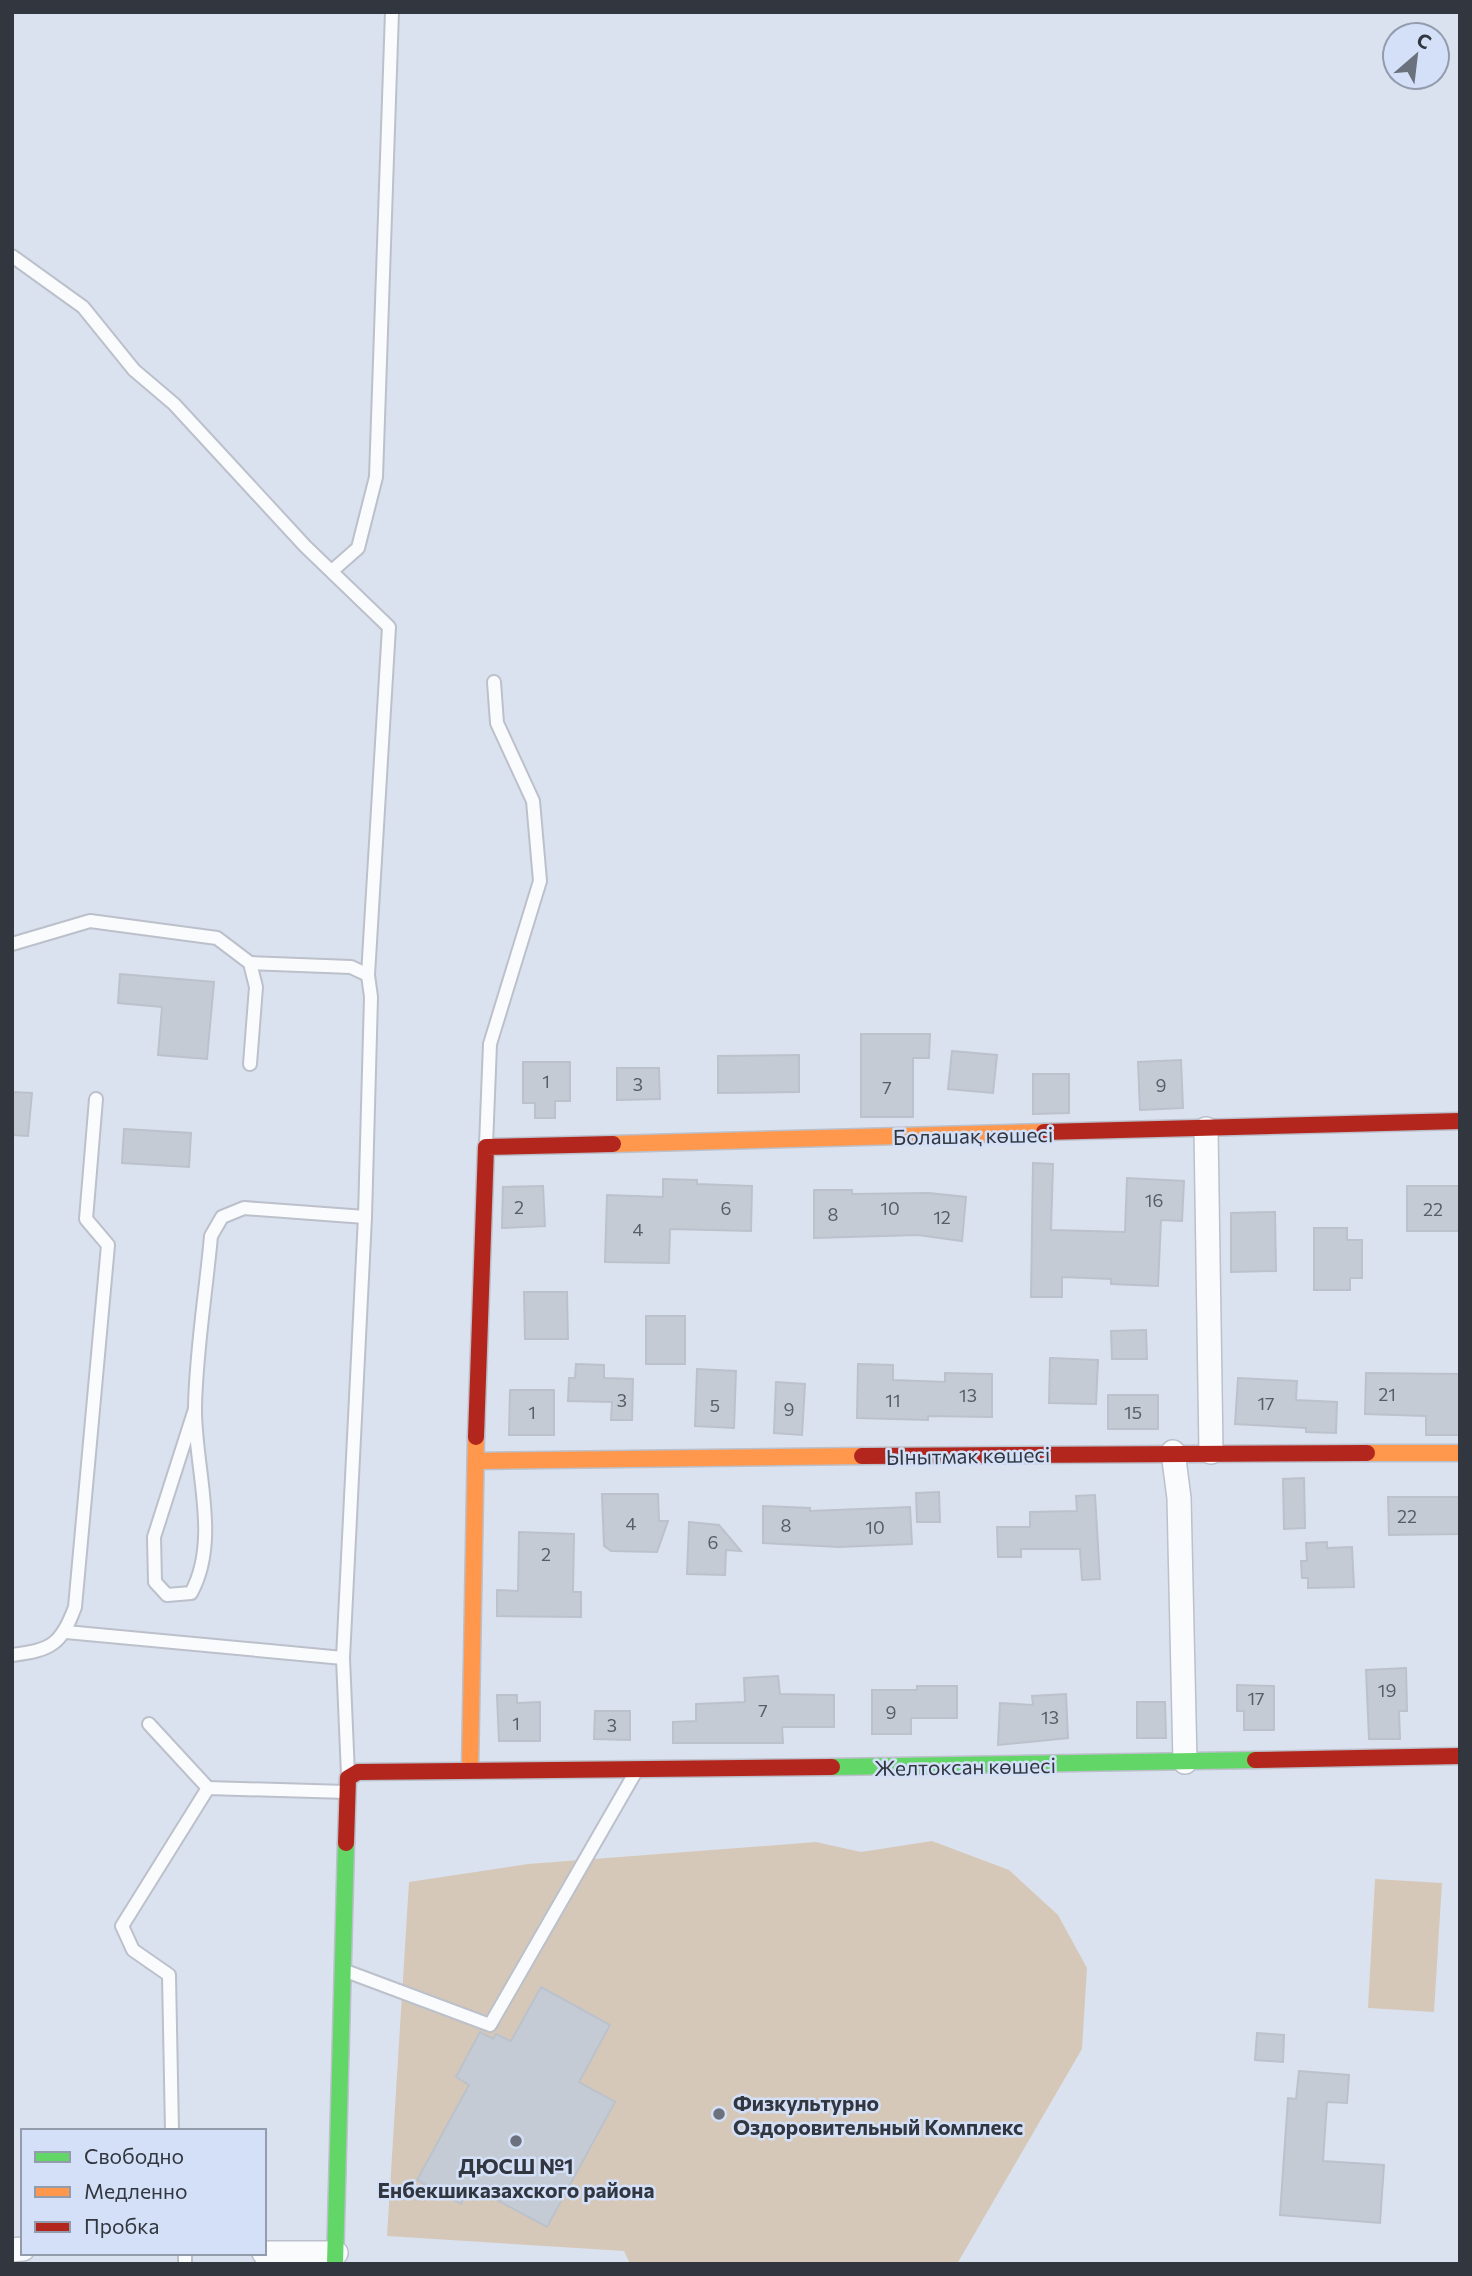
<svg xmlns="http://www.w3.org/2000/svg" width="1472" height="2276" viewBox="0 0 1472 2276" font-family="Commissioner,sans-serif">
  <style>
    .green { fill: #d6c8b8 }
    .building { fill: #c5cbd5; stroke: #bcc2cb; stroke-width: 2 }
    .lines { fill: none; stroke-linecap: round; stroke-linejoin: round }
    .lane-casing { stroke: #bbc0ca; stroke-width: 16 }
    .street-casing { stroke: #bbc0ca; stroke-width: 26 }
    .fast-casing { stroke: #bbc0ca; stroke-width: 19 }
    .slow-casing { stroke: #bbc0ca; stroke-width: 19 }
    .jam-casing { stroke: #bbc0ca; stroke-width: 19 }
    .lane { stroke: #fafbfd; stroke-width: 12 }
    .street { stroke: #fafbfd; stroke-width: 23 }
    .fast { stroke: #63d668; stroke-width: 16 }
    .slow { stroke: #ff974d; stroke-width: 16 }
    .jam { stroke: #b3261e; stroke-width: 16 }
    .poi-dot { fill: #6c727d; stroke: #d3e0f7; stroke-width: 2.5 }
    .labels { text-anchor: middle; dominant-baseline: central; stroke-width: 5; stroke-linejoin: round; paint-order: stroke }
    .number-label { font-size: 18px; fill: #585d66 }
    .street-label { font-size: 21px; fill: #31363f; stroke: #d3e0f7 }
    .poi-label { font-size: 21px; font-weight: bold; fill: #31363f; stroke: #d3e0f7; text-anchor: start }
  </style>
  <rect width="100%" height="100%" fill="#dbe2ef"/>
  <g class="green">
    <polygon points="932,1841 1009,1870 1058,1915 1087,1968 1082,2049 957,2264 630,2264 624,2251 387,2236 409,1882 528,1864 816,1842 861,1852"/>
    <polygon points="1375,1879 1442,1883 1434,2012 1368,2008"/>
  </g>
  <g class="building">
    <polygon points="120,974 214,982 207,1059 158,1055 162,1007 118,1003"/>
    <polygon points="861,1034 930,1034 929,1058 913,1058 913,1117 861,1117"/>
    <polygon points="952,1051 997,1055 993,1093 948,1089"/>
    <polygon points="799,1055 799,1092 718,1093 718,1056"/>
    <polygon points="1181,1060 1183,1108 1140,1110 1138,1062"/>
    <polygon points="523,1062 570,1062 570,1101 555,1101 555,1118 535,1118 535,1103 523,1103"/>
    <polygon points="617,1068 659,1068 660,1099 617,1100"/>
    <polygon points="1033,1074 1069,1074 1069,1113 1033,1114"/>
    <polygon points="12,1092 32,1093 28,1136 12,1135"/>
    <polygon points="124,1129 191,1133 189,1167 122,1163"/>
    <polygon points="1033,1163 1053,1164 1051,1230 1125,1232 1127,1178 1184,1181 1182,1221 1161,1220 1158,1286 1111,1284 1111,1279 1062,1277 1062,1297 1031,1297"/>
    <polygon points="663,1179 697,1180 697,1184 752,1186 751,1231 670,1229 669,1263 605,1262 607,1195 663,1197"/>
    <polygon points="543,1186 545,1226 502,1228 503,1187"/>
    <rect x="1407" y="1186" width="53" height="45"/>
    <polygon points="814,1190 852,1190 852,1194 929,1193 966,1197 962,1241 918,1235 814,1238"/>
    <polygon points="1275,1212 1276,1271 1231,1272 1231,1213"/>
    <polygon points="1314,1228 1347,1228 1347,1240 1362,1240 1362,1278 1350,1278 1350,1290 1314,1290"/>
    <polygon points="524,1292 567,1292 568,1339 525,1339"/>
    <rect x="646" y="1316" width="39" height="48"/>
    <polygon points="1146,1330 1147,1359 1112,1359 1111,1331"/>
    <polygon points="1050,1358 1098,1360 1096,1404 1049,1403"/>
    <polygon points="576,1364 604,1365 604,1378 633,1379 632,1420 611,1420 612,1402 568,1401 569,1378 575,1378"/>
    <polygon points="858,1364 893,1365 893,1380 945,1382 945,1373 992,1374 992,1417 928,1416 928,1420 857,1418"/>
    <polygon points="697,1369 736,1371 734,1428 695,1426"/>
    <polygon points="1366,1373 1460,1374 1460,1435 1426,1435 1426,1416 1365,1414"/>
    <polygon points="1238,1378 1297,1381 1296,1400 1337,1402 1336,1433 1306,1432 1306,1428 1235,1424"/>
    <polygon points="776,1382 805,1384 802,1435 774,1433"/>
    <polygon points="510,1390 554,1390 554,1435 509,1435"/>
    <rect x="1108" y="1395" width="50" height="34"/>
    <polygon points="1304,1478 1305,1528 1284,1529 1283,1479"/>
    <polygon points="939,1492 940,1522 917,1522 916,1493"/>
    <polygon points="602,1494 658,1494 659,1521 668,1521 657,1552 611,1551 604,1546"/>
    <polygon points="1095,1495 1100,1579 1082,1580 1080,1549 1021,1549 1021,1557 998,1557 997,1527 1030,1527 1030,1512 1077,1511 1076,1496"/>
    <polygon points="1388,1497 1460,1497 1460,1534 1389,1535"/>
    <polygon points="763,1506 810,1508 810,1511 910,1507 912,1544 839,1547 763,1543"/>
    <polygon points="689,1522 719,1525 741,1551 726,1550 725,1575 687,1574"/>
    <polygon points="519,1532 574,1534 573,1592 581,1592 581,1617 497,1616 497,1590 518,1591"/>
    <polygon points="1327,1542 1327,1548 1352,1547 1354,1587 1308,1588 1308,1578 1302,1578 1301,1561 1307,1561 1306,1543"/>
    <polygon points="1406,1668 1407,1711 1399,1711 1400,1739 1369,1739 1366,1670"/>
    <polygon points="778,1676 780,1694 834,1695 834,1727 782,1727 783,1743 673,1743 673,1722 696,1721 696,1704 745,1702 744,1678"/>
    <polygon points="1237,1685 1274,1686 1274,1730 1244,1730 1244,1711 1237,1711"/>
    <polygon points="917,1686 957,1686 957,1718 911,1718 911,1734 872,1734 872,1690 917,1690"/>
    <polygon points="1066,1694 1068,1738 998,1745 1000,1703 1033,1705 1032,1696"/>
    <polygon points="497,1695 517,1695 517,1703 540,1702 540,1741 499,1741"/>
    <polygon points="1137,1702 1165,1702 1166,1738 1137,1738"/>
    <polygon points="595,1711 630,1711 630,1740 594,1739"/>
    <polygon points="541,1987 610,2025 579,2082 615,2102 547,2227 471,2186 461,2204 417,2180 469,2085 456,2077 480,2032 493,2039 496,2034 511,2041"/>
    <polygon points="1257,2033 1284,2035 1283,2062 1255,2060"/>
    <polygon points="1299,2071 1349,2075 1347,2103 1327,2102 1323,2161 1384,2165 1380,2223 1280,2215 1288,2098 1296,2099"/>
  </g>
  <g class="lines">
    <g class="lane-casing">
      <g id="lane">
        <polyline points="12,256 83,307 134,370 174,404 305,546 389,627 368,975"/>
        <polyline points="333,570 358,548 376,477 392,12"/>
        <polyline points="12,944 90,921 217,938 250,963 256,987 250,1064"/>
        <polyline points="250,963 351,967 368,975 371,997 365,1217 343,1658 348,1775"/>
        <polyline points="486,1145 490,1044 540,881 533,801 497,723 494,682"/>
        <path d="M 195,1409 L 154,1537 L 155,1582 L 167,1595 L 191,1593 C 221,1539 194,1466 195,1407 C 196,1351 206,1292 211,1236 L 222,1217 L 244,1208 L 365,1217"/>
        <polyline points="66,1632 343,1658"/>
        <path d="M 12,1655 C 51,1650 61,1645 75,1607 L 108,1245 L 86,1219 L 96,1099"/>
        <polyline points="149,1724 208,1788"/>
        <polyline points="343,1970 490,2025 635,1773"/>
        <polyline points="172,2131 169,1975 133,1950 122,1926 208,1788 347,1792"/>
        <polyline points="185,2253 185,2264"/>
      </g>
    </g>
    <g class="street-casing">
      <g id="street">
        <polyline points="1206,1129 1211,1452"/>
        <polyline points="1173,1452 1179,1498 1185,1762"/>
        <polyline points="12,2250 23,2249"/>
        <polyline points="264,2253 336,2253"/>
      </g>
    </g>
    <g class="fast-casing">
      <g id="fast">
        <polyline points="832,1767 1255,1760"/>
        <polyline points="335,2264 346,1843"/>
      </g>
    </g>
    <g class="slow-casing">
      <g id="slow">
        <polyline points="613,1144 1044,1132"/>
        <polyline points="1367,1453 1460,1453"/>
        <polyline points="476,1461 862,1456"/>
        <polyline points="470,1769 476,1437"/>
      </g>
    </g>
    <g class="jam-casing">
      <g id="jam">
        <polyline points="1044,1132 1460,1121"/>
        <polyline points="476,1437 486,1147 613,1144"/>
        <polyline points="862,1456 1367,1453"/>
        <polyline points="1255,1760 1460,1756"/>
        <polyline points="346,1843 348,1778 358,1772 832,1767"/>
      </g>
    </g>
    <use href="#lane" class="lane"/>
    <use href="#street" class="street"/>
    <use href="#fast" class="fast"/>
    <use href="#slow" class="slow"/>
    <use href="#jam" class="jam"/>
  </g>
  <g class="poi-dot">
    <circle cx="719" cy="2114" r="7"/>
    <circle cx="516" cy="2141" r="7"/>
  </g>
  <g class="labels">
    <g class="number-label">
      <text x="546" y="1081">1</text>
      <text x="638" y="1084">3</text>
      <text x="1161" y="1085">9</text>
      <text x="887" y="1087">7</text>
      <text x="1154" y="1200">16</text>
      <text x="519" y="1207">2</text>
      <text x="726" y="1208">6</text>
      <text x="890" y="1208">10</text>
      <text x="1433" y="1209">22</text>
      <text x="833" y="1214">8</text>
      <text x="942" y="1217">12</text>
      <text x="638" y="1229">4</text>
      <text x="1387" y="1394">21</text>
      <text x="968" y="1395">13</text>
      <text x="622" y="1400">3</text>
      <text x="893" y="1400">11</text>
      <text x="1266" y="1403">17</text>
      <text x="715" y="1405">5</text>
      <text x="789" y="1409">9</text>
      <text x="532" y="1412">1</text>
      <text x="1133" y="1412">15</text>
      <text x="1407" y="1516">22</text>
      <text x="631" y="1523">4</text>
      <text x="786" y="1525">8</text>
      <text x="875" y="1527">10</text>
      <text x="713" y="1542">6</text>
      <text x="546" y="1554">2</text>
      <text x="1387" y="1690">19</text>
      <text x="1256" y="1698">17</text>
      <text x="763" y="1710">7</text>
      <text x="891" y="1712">9</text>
      <text x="1050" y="1717">13</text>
      <text x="516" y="1723">1</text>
      <text x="612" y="1725">3</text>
    </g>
    <g class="street-label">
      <text transform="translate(973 1135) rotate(-1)">Болашақ көшесі</text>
      <text transform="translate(968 1455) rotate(-1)">Ынытмак көшесі</text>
      <text transform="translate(965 1766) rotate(-1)">Желтоксан көшесі</text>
    </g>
    <g class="poi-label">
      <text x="733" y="2102">Физкультурно<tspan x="733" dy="24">Оздоровительный Комплекс</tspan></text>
      <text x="516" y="2165" text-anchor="middle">ДЮСШ №1<tspan x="516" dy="24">Енбекшиказахского района</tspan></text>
    </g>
  </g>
  <rect width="1472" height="2276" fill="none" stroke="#31363f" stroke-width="28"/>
  <rect x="21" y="2129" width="245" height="126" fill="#d3e0f7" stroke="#929cad" stroke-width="2"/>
  <rect x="35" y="2152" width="35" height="10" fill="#63d668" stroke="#929cad" stroke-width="2"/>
  <text x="84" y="2164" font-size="21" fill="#31363f">Свободно</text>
  <rect x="35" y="2187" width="35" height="10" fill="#ff974d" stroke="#929cad" stroke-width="2"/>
  <text x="84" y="2199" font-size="21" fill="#31363f">Медленно</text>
  <rect x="35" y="2222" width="35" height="10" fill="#b3261e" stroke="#929cad" stroke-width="2"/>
  <text x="84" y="2234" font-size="21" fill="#31363f">Пробка</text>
  <g transform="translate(1416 56) rotate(28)"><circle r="33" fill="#d3e0f7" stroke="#929cad" stroke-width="2"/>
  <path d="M0-5L12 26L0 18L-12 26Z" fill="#6c727d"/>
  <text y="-10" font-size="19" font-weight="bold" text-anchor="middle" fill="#31363f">С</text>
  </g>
</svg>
